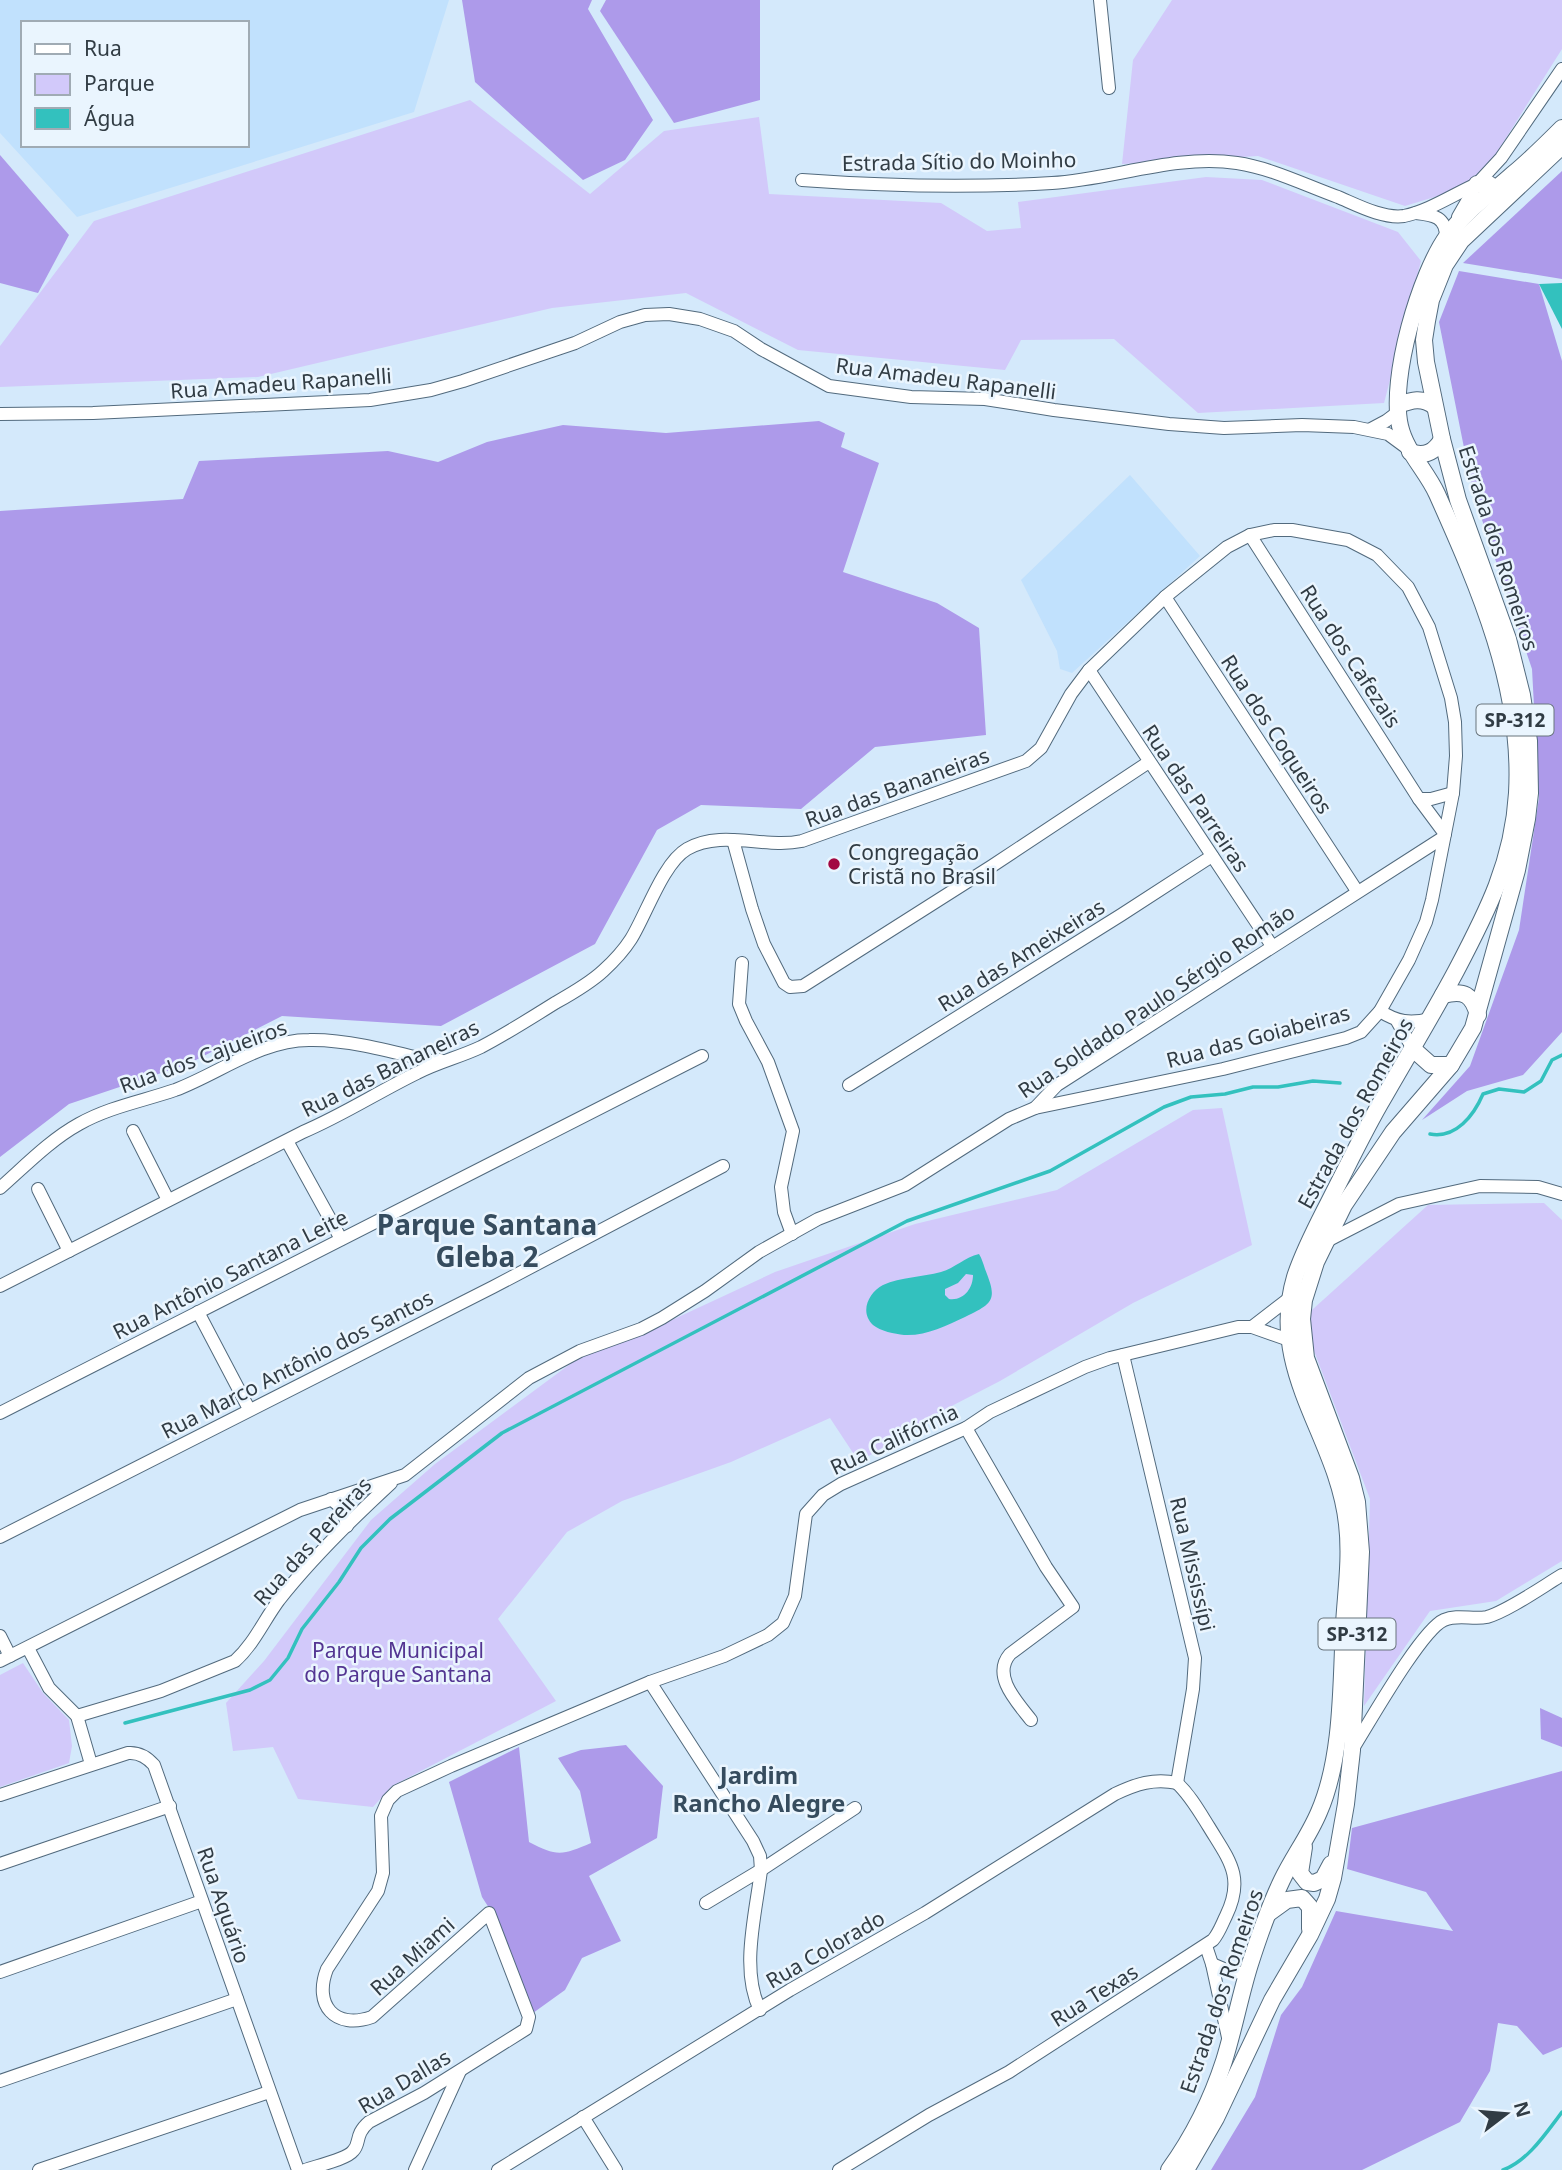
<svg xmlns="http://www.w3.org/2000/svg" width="1562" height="2170" viewBox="0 0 1562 2170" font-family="'Noto Sans',sans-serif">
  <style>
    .built { fill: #c1e1fd; fill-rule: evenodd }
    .green { fill: #d2c9fa }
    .forest { fill: #ad9aea }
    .water { fill: #33c1be; fill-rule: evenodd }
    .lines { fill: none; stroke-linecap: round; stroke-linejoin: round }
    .stream { stroke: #33c1be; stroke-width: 3.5 }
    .minor-casing { stroke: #526a7d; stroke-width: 14 }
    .major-casing { stroke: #526a7d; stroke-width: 18 }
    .minor { stroke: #fff; stroke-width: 12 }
    .major { stroke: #fff; stroke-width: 16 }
    .poi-dot { fill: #a20741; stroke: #eaf5fe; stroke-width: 2.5 }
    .labels { text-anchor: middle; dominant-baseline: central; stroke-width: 5; stroke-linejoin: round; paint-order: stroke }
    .shield { fill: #eaf5fe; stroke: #68747c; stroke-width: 2 }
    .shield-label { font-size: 19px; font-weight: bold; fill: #313c44 }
    .street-label { font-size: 21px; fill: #313c44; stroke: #eaf5fe }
    .poi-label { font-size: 21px; fill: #313c44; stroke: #eaf5fe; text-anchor: start }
    .park-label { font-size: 21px; fill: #533592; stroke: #eaf5fe }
    .quarter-label { font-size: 24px; font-weight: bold; fill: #364c5e; stroke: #eaf5fe }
    .district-label { font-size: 28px; font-weight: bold; fill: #364c5e; stroke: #eaf5fe }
  </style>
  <rect width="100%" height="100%" fill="#d4e9fb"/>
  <g class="built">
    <path d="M 0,0 L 449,0 L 414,112 L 77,217 L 0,133 ZM 23,23 L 247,23 L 247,145 L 23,145 Z"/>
    <polygon points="1130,475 1200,556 1072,673 1060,669 1057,651 1021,580"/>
  </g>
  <g class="green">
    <polygon points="1172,0 1562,0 1562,49 1477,184 1405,206 1258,156 1122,164 1133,60"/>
    <polygon points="470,100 590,194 664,131 759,117 769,194 941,203 987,231 1021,228 1018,202 1206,177 1262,180 1398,232 1421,261 1384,403 1198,413 1114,339 1021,340 1005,370 798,350 686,293 552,308 258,377 0,387 0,346 94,221"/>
    <polygon points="1222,1108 1252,1245 1133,1303 1000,1381 942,1411 859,1462 830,1418 731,1462 622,1501 567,1532 498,1619 556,1701 392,1786 373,1807 298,1799 273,1747 233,1751 226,1703 264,1661 371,1520 435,1464 581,1356 672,1320 775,1272 915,1224 1057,1190 1193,1110"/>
    <polygon points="1544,1203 1562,1220 1562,1561 1496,1601 1430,1611 1364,1706 1370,1499 1302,1319 1428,1205"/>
    <polygon points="23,1663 43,1693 69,1720 72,1746 69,1763 0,1787 0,1675"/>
  </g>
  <g class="forest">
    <polygon points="462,0 592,0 588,9 653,120 625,160 583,180 475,82"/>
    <polygon points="606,0 760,0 760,100 674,123 600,11"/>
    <polygon points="0,155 69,235 38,293 0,283"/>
    <polygon points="1562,171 1562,279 1463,263"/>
    <polygon points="1459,271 1539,284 1562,361 1562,1032 1523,1075 1467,1091 1422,1120 1470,1066 1519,930 1539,798 1532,669 1473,493 1439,322"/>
    <polygon points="819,421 845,433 841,447 879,463 843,572 937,603 979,628 986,735 875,747 801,809 701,805 657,830 595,944 441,1026 282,1016 188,1064 69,1104 0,1157 0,511 183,499 199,461 388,451 438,462 487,442 563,425 666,433"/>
    <polygon points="1540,1708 1562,1718 1562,1747 1541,1739"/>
    <path d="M 626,1745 L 663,1786 L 657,1838 L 589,1876 L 621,1941 L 582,1958 L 565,1990 L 533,2013 L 498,1922 L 482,1897 L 449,1782 L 519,1747 L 529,1842 C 557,1857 563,1855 591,1843 L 580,1791 L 558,1758 L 581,1750 Z"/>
    <polygon points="1562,1771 1562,2047 1543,2055 1517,2026 1498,2023 1490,2071 1460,2122 1362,2170 1211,2170 1255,2097 1281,2015 1302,1987 1336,1911 1453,1931 1426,1892 1347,1869 1352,1828"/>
  </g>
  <g class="water">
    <polygon points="1562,283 1562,329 1539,284"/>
    <path d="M 979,1254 C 982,1259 983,1263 985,1269 C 997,1299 995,1303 965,1317 C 945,1326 927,1336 904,1335 C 895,1334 880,1331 873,1325 C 859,1312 869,1292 883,1285 C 901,1277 922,1277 941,1272 C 955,1268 965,1257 979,1254 ZM 966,1274 L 973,1275 C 973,1288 964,1301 949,1299 L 945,1295 L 945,1289 L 958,1283 Z"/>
  </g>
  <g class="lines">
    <g class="stream">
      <path d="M 1430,1134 C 1456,1139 1474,1115 1483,1094 L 1499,1089 L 1524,1092 L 1541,1081 L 1552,1060 L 1562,1055"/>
      <polyline points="125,1723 250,1690 270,1680 288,1658 302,1629 339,1582 361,1548 390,1519 502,1433 907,1221 1050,1171 1164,1107 1191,1097 1225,1094 1253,1087 1278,1087 1313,1081 1340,1083"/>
      <path d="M 1503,2170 C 1528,2161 1546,2133 1562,2112"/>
    </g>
    <g class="minor-casing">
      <g id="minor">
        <polyline points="1100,0 1109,88"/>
        <path d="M 802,180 C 885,186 969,188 1052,183 C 1114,179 1175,154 1237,163 C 1271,168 1305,185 1338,197 C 1357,205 1383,219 1404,216 C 1429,211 1454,194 1477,184"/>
        <path d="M 1416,213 C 1434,215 1446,217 1446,237"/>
        <polyline points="1458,217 1477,184 1501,158 1562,69"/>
        <polyline points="0,414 93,413 370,400 431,390 463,381 575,343 620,322 645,315 669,314 700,319 734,331 761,349 829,386 911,397 985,399 1054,410 1169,424 1224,428 1302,425 1354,427 1388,434 1407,448"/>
        <polyline points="1371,429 1386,421 1398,412"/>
        <polyline points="1250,535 1419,799 1445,834"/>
        <polyline points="1165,597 1357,891"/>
        <polyline points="1089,670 1272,946"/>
        <polyline points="1419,799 1431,799 1453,793"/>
        <polyline points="733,840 752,909 764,944 784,983 790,987 803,986 992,866 1149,762"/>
        <polyline points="742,963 739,1004 746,1021 768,1062 793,1131 781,1187 784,1212 792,1234"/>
        <path d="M 1380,1011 C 1397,1022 1410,1024 1430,1019"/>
        <polyline points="1397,1021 1413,1049"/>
        <polyline points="849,1085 1121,915 1212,856"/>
        <polyline points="1035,1108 1057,1085 1444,837"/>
        <polyline points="133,1131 168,1200"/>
        <polyline points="287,1141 341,1239"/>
        <path d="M 0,1188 C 25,1166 50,1140 79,1124 C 109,1107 143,1101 175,1090 C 218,1074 261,1040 309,1040 C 347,1039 394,1052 430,1061 L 440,1060"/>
        <polyline points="38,1189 69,1251"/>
        <polyline points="1325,1242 1399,1204 1480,1186 1538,1187 1562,1194"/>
        <path d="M 0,1286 L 303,1132 C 343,1115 378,1092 417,1073 C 438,1062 460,1057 481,1047 C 506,1034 531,1018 555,1003 C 571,994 589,984 603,971 C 614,961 624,950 631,939 C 646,915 663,863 687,849 C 722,829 765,849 802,841 L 1026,761 L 1041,748 L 1071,694 L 1089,670 L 1165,597 L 1227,547 L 1250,535 L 1274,530 L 1292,530 L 1348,540 L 1377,555 L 1408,587 L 1429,627 L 1451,698 L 1455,722 L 1456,756 L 1453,793 L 1432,900 L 1426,922 L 1409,960 L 1380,1011 L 1361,1032 L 1346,1038 L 1223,1069 L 1035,1108 L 1009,1119 L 905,1185 L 818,1219 L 759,1252 L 705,1291 L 662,1318 L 641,1329 L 580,1351 L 529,1378 L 405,1475 L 300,1510 L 0,1661"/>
        <polyline points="198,1312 249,1409"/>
        <polyline points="1252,1327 1291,1297"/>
        <polyline points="1123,1355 1195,1658 1193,1689 1177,1783"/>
        <polyline points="0,1413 702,1056"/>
        <path d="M 966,1428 L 1046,1567 L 1073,1607 L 1010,1654 C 991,1676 1018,1703 1031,1720"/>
        <polyline points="331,1499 343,1509 347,1526"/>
        <polyline points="0,1537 493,1287 723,1166"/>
        <polyline points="0,1636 10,1656"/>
        <polyline points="28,1648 49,1688 77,1716 91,1764"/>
        <path d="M 650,1682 L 753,1841 L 760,1856 L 761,1870 C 756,1913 740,1970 760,2010"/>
        <path d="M 77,1716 L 161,1691 L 235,1661 C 254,1644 264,1620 279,1600 C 312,1558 352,1519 391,1483"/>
        <path d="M 1352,1750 C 1368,1725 1421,1630 1444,1620 C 1458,1614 1473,1620 1487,1617 C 1508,1611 1542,1587 1562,1575"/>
        <path d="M 0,1795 L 128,1753 C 139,1752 147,1757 154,1765 L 298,2170"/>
        <polyline points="0,1864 170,1806"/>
        <polyline points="706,1903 761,1870 855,1808"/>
        <polyline points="1206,1946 1212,1964 1229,2042"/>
        <polyline points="1212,1964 1231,1972 1247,1973"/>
        <polyline points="0,1972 202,1901"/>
        <polyline points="0,2081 237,1999"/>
        <polyline points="583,2117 616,2170"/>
        <polyline points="39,2170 269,2092"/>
        <path d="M 305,2170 C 316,2166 347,2159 353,2151 C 361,2143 354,2135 369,2122 L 424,2093 L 526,2029 L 529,2017 L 489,1913 L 372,2017 C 335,2030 313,2005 327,1969 L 378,1891 L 383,1873 L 381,1816 L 388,1800 L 397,1791 L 451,1766 L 650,1682 L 724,1656 L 768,1635 L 783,1623 L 795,1596 L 806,1514 L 823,1495 L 841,1484 L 966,1428 L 990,1412 L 1085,1367 L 1110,1358 L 1238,1327 L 1252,1327 L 1289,1340"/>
        <polyline points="415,2170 460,2071"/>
        <path d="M 498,2170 L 790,1990 L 925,1913 L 1115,1794 C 1136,1784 1154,1778 1177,1783"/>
        <path d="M 839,2170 L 929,2115 L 1009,2072 L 1213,1940 C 1219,1933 1222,1924 1226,1916 C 1245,1877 1229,1860 1209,1827 C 1199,1811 1190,1795 1177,1783"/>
      </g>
    </g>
    <g class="major-casing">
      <g id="major">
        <polyline points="1477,184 1489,184 1494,189"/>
        <path d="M 1398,405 C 1412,400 1422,397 1434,406"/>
        <path d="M 1410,452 C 1425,457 1435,452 1442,439"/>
        <path d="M 1443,995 C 1464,990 1472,994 1478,1015"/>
        <polyline points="1413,1049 1431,1065 1451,1065"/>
        <polyline points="1304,1847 1300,1873 1307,1882 1314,1883 1323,1879 1331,1864"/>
        <polyline points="1269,1913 1287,1900 1302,1898 1310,1907 1310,1929"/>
        <path d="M 1169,2170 C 1192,2138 1212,2098 1224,2061 C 1234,2029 1240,1996 1250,1964 C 1259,1936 1269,1907 1282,1880 C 1293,1857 1309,1836 1319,1812 C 1343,1757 1341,1683 1344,1624 C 1346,1591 1351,1557 1347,1524 C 1338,1437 1267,1371 1295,1277 C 1304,1249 1319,1222 1332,1196 C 1349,1163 1365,1129 1384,1097 C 1408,1055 1433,1014 1456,971 C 1487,912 1513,862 1517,793 C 1523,688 1479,588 1437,494 C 1426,470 1406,452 1400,426 C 1389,379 1420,273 1448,235 C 1465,211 1491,194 1513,174 C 1530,160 1546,144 1562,128"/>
        <polyline points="1186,2170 1216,2118 1272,2000 1310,1935 1327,1899 1333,1878 1346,1804 1352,1750 1361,1552 1357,1502 1351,1478 1306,1358 1302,1319 1304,1300 1316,1262 1344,1205 1393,1132 1451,1065 1473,1028 1517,870 1527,819 1530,793 1529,741 1522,695 1508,639 1458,500 1442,439 1426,362 1424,340 1427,321 1431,300 1445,265 1461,241 1562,146"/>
      </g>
    </g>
    <use href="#minor" class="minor"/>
    <use href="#major" class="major"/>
  </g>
  <circle class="poi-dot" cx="834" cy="864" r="7"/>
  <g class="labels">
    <g class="shield">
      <rect x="1476.5" y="704.5" width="77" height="31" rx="5"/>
      <rect x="1318.5" y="1618.5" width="77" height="31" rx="5"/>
    </g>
    <g class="shield-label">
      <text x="1515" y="720">SP-312</text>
      <text x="1357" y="1634">SP-312</text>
    </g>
    <g class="street-label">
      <text transform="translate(959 161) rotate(-1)">Estrada Sítio do Moinho</text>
      <text transform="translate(946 378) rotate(7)">Rua Amadeu Rapanelli</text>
      <text transform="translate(281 383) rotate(-4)">Rua Amadeu Rapanelli</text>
      <text transform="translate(1499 548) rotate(72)">Estrada dos Romeiros</text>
      <text transform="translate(1351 656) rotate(57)">Rua dos Cafezais</text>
      <text transform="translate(1277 734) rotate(57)">Rua dos Coqueiros</text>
      <text transform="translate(897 787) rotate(-20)">Rua das Bananeiras</text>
      <text transform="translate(1196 798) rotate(56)">Rua das Parreiras</text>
      <text transform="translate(1021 955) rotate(-32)">Rua das Ameixeiras</text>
      <text transform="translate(1156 1001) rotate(-34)">Rua Soldado Paulo Sérgio Romão</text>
      <text transform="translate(1258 1036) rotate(-15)">Rua das Goiabeiras</text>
      <text transform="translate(203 1056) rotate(-20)">Rua dos Cajueiros</text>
      <text transform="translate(390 1068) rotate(-26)">Rua das Bananeiras</text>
      <text transform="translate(1355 1113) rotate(-61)">Estrada dos Romeiros</text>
      <text transform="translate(230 1274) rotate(-27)">Rua Antônio Santana Leite</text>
      <text transform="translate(297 1364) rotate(-27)">Rua Marco Antônio dos Santos</text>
      <text transform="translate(894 1439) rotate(-25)">Rua Califórnia</text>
      <text transform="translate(312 1541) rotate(-48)">Rua das Pereiras</text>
      <text transform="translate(1193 1564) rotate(77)">Rua Mississípi</text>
      <text transform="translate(224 1905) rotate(71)">Rua Aquário</text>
      <text transform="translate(825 1949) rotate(-30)">Rua Colorado</text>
      <text transform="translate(412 1956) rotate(-42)">Rua Miami</text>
      <text transform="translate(1221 1991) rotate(-71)">Estrada dos Romeiros</text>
      <text transform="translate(1094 1995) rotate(-32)">Rua Texas</text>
      <text transform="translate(404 2081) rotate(-31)">Rua Dallas</text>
    </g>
    <g class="poi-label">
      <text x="848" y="852">Congregação<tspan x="848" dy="24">Cristã no Brasil</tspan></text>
    </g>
    <g class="park-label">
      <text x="398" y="1650">Parque Municipal<tspan x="398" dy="24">do Parque Santana</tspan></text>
    </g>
    <g class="quarter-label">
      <text x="759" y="1774">Jardim<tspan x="759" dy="28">Rancho Alegre</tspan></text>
    </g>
    <g class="district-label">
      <text x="487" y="1224">Parque Santana<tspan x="487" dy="32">Gleba 2</tspan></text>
    </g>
  </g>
  <rect x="21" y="21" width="228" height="126" fill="#eaf5fe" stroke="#a0abb4" stroke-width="2"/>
  <rect x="35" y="44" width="35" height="10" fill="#ffffff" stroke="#a0abb4" stroke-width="2"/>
  <text x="84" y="56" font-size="21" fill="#313c44">Rua</text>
  <rect x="35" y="74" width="35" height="21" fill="#d2c9fa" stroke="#a0abb4" stroke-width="2"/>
  <text x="84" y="91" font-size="21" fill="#313c44">Parque</text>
  <rect x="35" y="108" width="35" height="21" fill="#33c1be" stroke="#a0abb4" stroke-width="2"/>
  <text x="84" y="126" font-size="21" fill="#313c44">Água</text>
  <g transform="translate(1506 2114) rotate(74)" stroke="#eaf5fe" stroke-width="5" paint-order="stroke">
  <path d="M0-5L12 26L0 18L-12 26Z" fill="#313c44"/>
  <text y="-10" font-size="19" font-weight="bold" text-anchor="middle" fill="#313c44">N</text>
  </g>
</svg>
